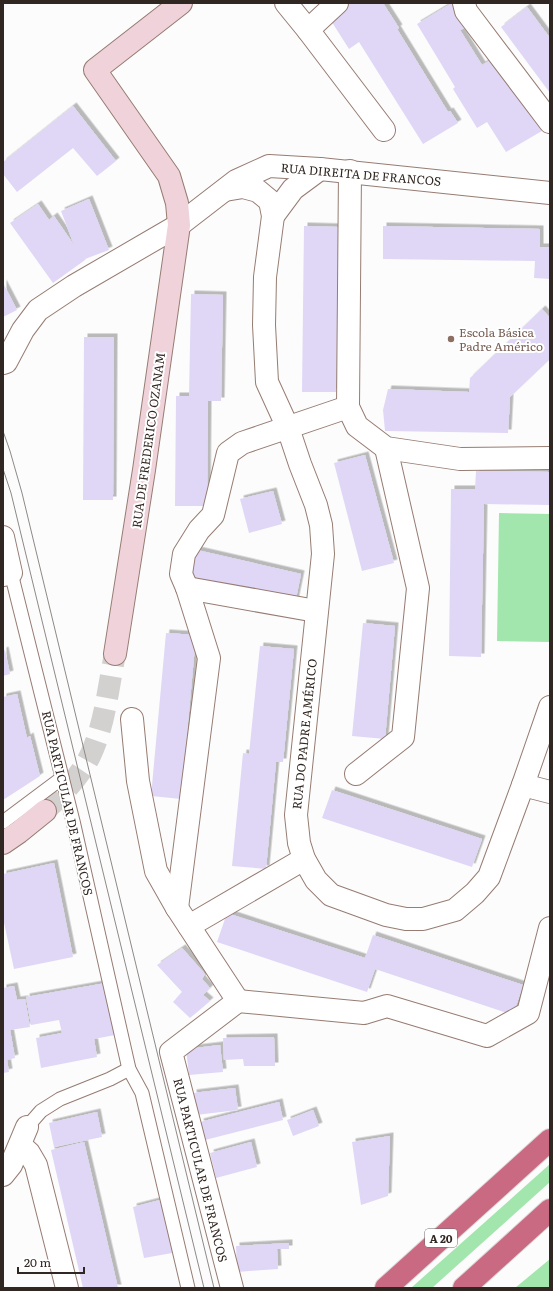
<svg xmlns="http://www.w3.org/2000/svg" width="553" height="1291" viewBox="0 0 553 1291" font-family="Literata,serif">
  <style>
    .green { fill: #a2e5ad }
    .building { fill: #e0d7f7; filter: url(#shadow) }
    .lines { fill: none; stroke-linecap: round; stroke-linejoin: round }
    .secondary-tunnel { stroke: #d3d1d0; stroke-width: 22; stroke-dasharray: 22 11; stroke-linecap: butt }
    .lane-casing { stroke: #967c72; stroke-width: 15 }
    .street-casing { stroke: #967c72; stroke-width: 24 }
    .secondary-casing { stroke: #967c72; stroke-width: 24 }
    .highway-casing { stroke: #dad8d7; stroke-width: 24 }
    .lane { stroke: #fff; stroke-width: 13 }
    .street { stroke: #fff; stroke-width: 22 }
    .secondary { stroke: #efd2da; stroke-width: 22 }
    .highway { stroke: #c96982; stroke-width: 22 }
    .tram { stroke: #8e8986; stroke-width: 1 }
    .education-dot { fill: #8d6e63; stroke: #fff; stroke-width: 1.5 }
    .labels { text-anchor: middle; dominant-baseline: central; stroke-width: 4; stroke-linejoin: round; paint-order: stroke }
    .shield { fill: #fff; stroke: #6f6864; stroke-width: 1 }
    .shield-label { font-size: 11px; font-weight: bold; fill: #312722 }
    .street-label { font-size: 12px; fill: #312722; stroke: #fff }
    .education-label { font-size: 12px; fill: #785e54; stroke: #fff; text-anchor: start }
  </style>
  <defs>
    <filter id="shadow"><feDropShadow dx="3.5" dy="-3.5" stdDeviation="0" flood-color="#0004"/></filter>
  </defs>
  <rect width="100%" height="100%" fill="#fcfcfc"/>
  <g class="green">
    <polygon points="499,513 550,514 550,642 497,641"/>
    <polygon points="550,1164 550,1182 432,1288 411,1288"/>
    <polygon points="550,1259 550,1288 515,1288"/>
  </g>
  <g class="building">
    <polygon points="349,3 383,3 399,28 397,29 448,112 450,111 458,123 423,144 359,42 349,49 328,16"/>
    <polygon points="452,3 467,27 460,30 482,65 496,57 547,128 506,152 487,122 477,128 453,89 455,87 417,24"/>
    <polygon points="527,7 550,38 550,93 501,27"/>
    <polygon points="73,106 116,161 97,176 73,148 17,192 3,174 3,162"/>
    <polygon points="89,199 109,250 85,259 85,260 53,283 10,223 38,204 49,220 54,216 74,245 61,211"/>
    <polygon points="304,226 338,227 336,392 302,392"/>
    <polygon points="383,226 540,229 540,247 550,247 550,279 534,278 535,261 383,259"/>
    <polygon points="3,283 17,310 3,317"/>
    <polygon points="191,294 223,295 221,401 208,401 207,506 175,506 176,396 189,396"/>
    <polygon points="542,309 550,318 550,359 510,397 508,433 385,431 383,410 388,389 469,392 470,378"/>
    <polygon points="84,337 114,337 113,500 83,500"/>
    <polygon points="365,455 394,563 362,571 334,463"/>
    <polygon points="476,471 550,472 550,505 484,504 481,657 449,656 451,489 475,489"/>
    <polygon points="273,491 282,524 249,533 240,499"/>
    <polygon points="197,550 301,574 295,603 190,580"/>
    <polygon points="363,623 395,626 385,739 352,736"/>
    <polygon points="166,633 196,635 181,799 151,796"/>
    <polygon points="260,646 294,649 283,762 276,762 266,869 232,866 243,753 249,754"/>
    <polygon points="5,650 10,674 3,676 3,651"/>
    <polygon points="17,694 27,738 30,736 40,776 3,800 3,697"/>
    <polygon points="332,790 482,839 472,867 322,818"/>
    <polygon points="54,863 73,957 14,969 3,918 3,874"/>
    <polygon points="227,913 365,958 373,935 523,985 513,1015 375,969 367,992 217,942"/>
    <polygon points="182,948 205,974 202,979 210,988 203,995 210,1001 190,1018 173,1002 182,992 157,965"/>
    <polygon points="106,983 115,1035 94,1039 97,1057 41,1068 36,1038 62,1033 59,1020 31,1025 26,997"/>
    <polygon points="14,986 17,1000 25,999 30,1027 10,1030 15,1058 7,1060 9,1072 3,1073 3,988"/>
    <polygon points="274,1037 275,1066 244,1066 243,1059 224,1060 223,1038"/>
    <polygon points="220,1045 223,1072 189,1075 186,1049"/>
    <polygon points="235,1088 238,1110 196,1115 193,1093"/>
    <polygon points="279,1102 283,1120 205,1140 200,1122"/>
    <polygon points="313,1110 319,1126 293,1136 287,1120"/>
    <polygon points="97,1112 102,1137 54,1147 49,1123"/>
    <polygon points="390,1136 388,1196 361,1205 352,1142"/>
    <polygon points="84,1142 118,1288 83,1288 51,1150"/>
    <polygon points="251,1142 257,1167 216,1178 210,1153"/>
    <polygon points="164,1199 178,1252 144,1258 133,1207"/>
    <polygon points="289,1243 289,1249 277,1249 278,1269 237,1272 236,1246"/>
  </g>
  <g class="lines">
    <path class="secondary-tunnel" d="M 45,811 C 62,794 79,778 90,756 C 105,725 108,688 115,654"/>
    <g class="lane-casing">
      <g id="lane">
        <polyline points="11,573 73,821 129,1069 142,1093 188,1288"/>
        <polyline points="3,822 62,778"/>
        <polyline points="27,1127 41,1111 60,1099 110,1079 129,1069"/>
      </g>
    </g>
    <g class="street-casing">
      <g id="street">
        <polyline points="286,3 308,30 384,130"/>
        <polyline points="464,3 466,11 550,122"/>
        <polyline points="308,30 337,3"/>
        <polyline points="350,171 348,407 357,426 386,448 460,459 550,458"/>
        <polyline points="225,190 243,187 258,191 270,201 273,216 265,277 264,325 267,382 288,428 300,464 316,505 321,525 323,554 296,815 299,843 304,859 316,880 331,895 386,915 406,919 423,919 455,910 475,893 489,877 523,785 550,707"/>
        <polyline points="273,216 293,189 320,169"/>
        <polyline points="3,363 6,362 23,330 38,310 74,286 179,225 236,181 269,166 320,169 550,193"/>
        <polyline points="3,537 11,573 3,575"/>
        <polyline points="187,588 316,611"/>
        <polyline points="132,719 138,781 156,871 177,908 238,1001 171,1052 232,1288"/>
        <polyline points="356,774 403,737 418,588 386,448"/>
        <polyline points="523,785 550,792"/>
        <polyline points="177,908 209,658 187,588 181,574 184,554 199,530 213,515 228,453 242,443 348,407"/>
        <polyline points="189,926 304,859"/>
        <polyline points="238,1001 364,1013 387,1006 487,1036 528,1013 550,928"/>
        <polyline points="20,1145 29,1153 36,1165 67,1288"/>
        <polyline points="3,1175 11,1165 27,1127"/>
      </g>
    </g>
    <g class="secondary-casing">
      <g id="secondary">
        <polyline points="115,654 144,470 179,225 177,203 169,176 95,70 181,3"/>
        <polyline points="3,843 19,832 45,811"/>
      </g>
    </g>
    <g class="highway-casing">
      <g id="highway">
        <polyline points="386,1288 550,1140"/>
        <polyline points="464,1288 550,1210"/>
      </g>
    </g>
    <use href="#lane" class="lane"/>
    <use href="#street" class="street"/>
    <use href="#secondary" class="secondary"/>
    <use href="#highway" class="highway"/>
    <g class="tram">
      <polyline points="3,431 10,451 22,493 214,1288"/>
      <polyline points="3,469 11,493 204,1288"/>
    </g>
  </g>
  <circle class="education-dot" cx="451" cy="339" r="4"/>
  <g class="labels">
    <rect class="shield" x="425" y="1229" width="32" height="18" rx="3"/>
    <g class="shield-label">
      <text x="441" y="1238">A 20</text>
    </g>
    <g class="street-label">
      <text transform="translate(361 174) rotate(5)">RUA DIREITA DE FRANCOS</text>
      <text transform="translate(148 440) rotate(-82)">RUA DE FREDERICO OZANAM</text>
      <text transform="translate(304 734) rotate(-84)">RUA DO PADRE AMÉRICO</text>
      <text transform="translate(68 803) rotate(77)">RUA PARTICULAR DE FRANCOS</text>
      <text transform="translate(201 1170) rotate(76)">RUA PARTICULAR DE FRANCOS</text>
    </g>
    <g class="education-label">
      <text x="459" y="332">Escola Básica<tspan x="459" dy="14">Padre Américo</tspan></text>
    </g>
  </g>
  <rect width="553" height="1291" fill="none" stroke="#312722" stroke-width="8"/>
  <path d="M18 1267v6h66v-6" fill="none" stroke="#312722" stroke-width="2"/>
  <text x="24" y="1267" font-size="12" fill="#312722" stroke="#ffffff" stroke-width="3" paint-order="stroke">20 m</text>
</svg>
